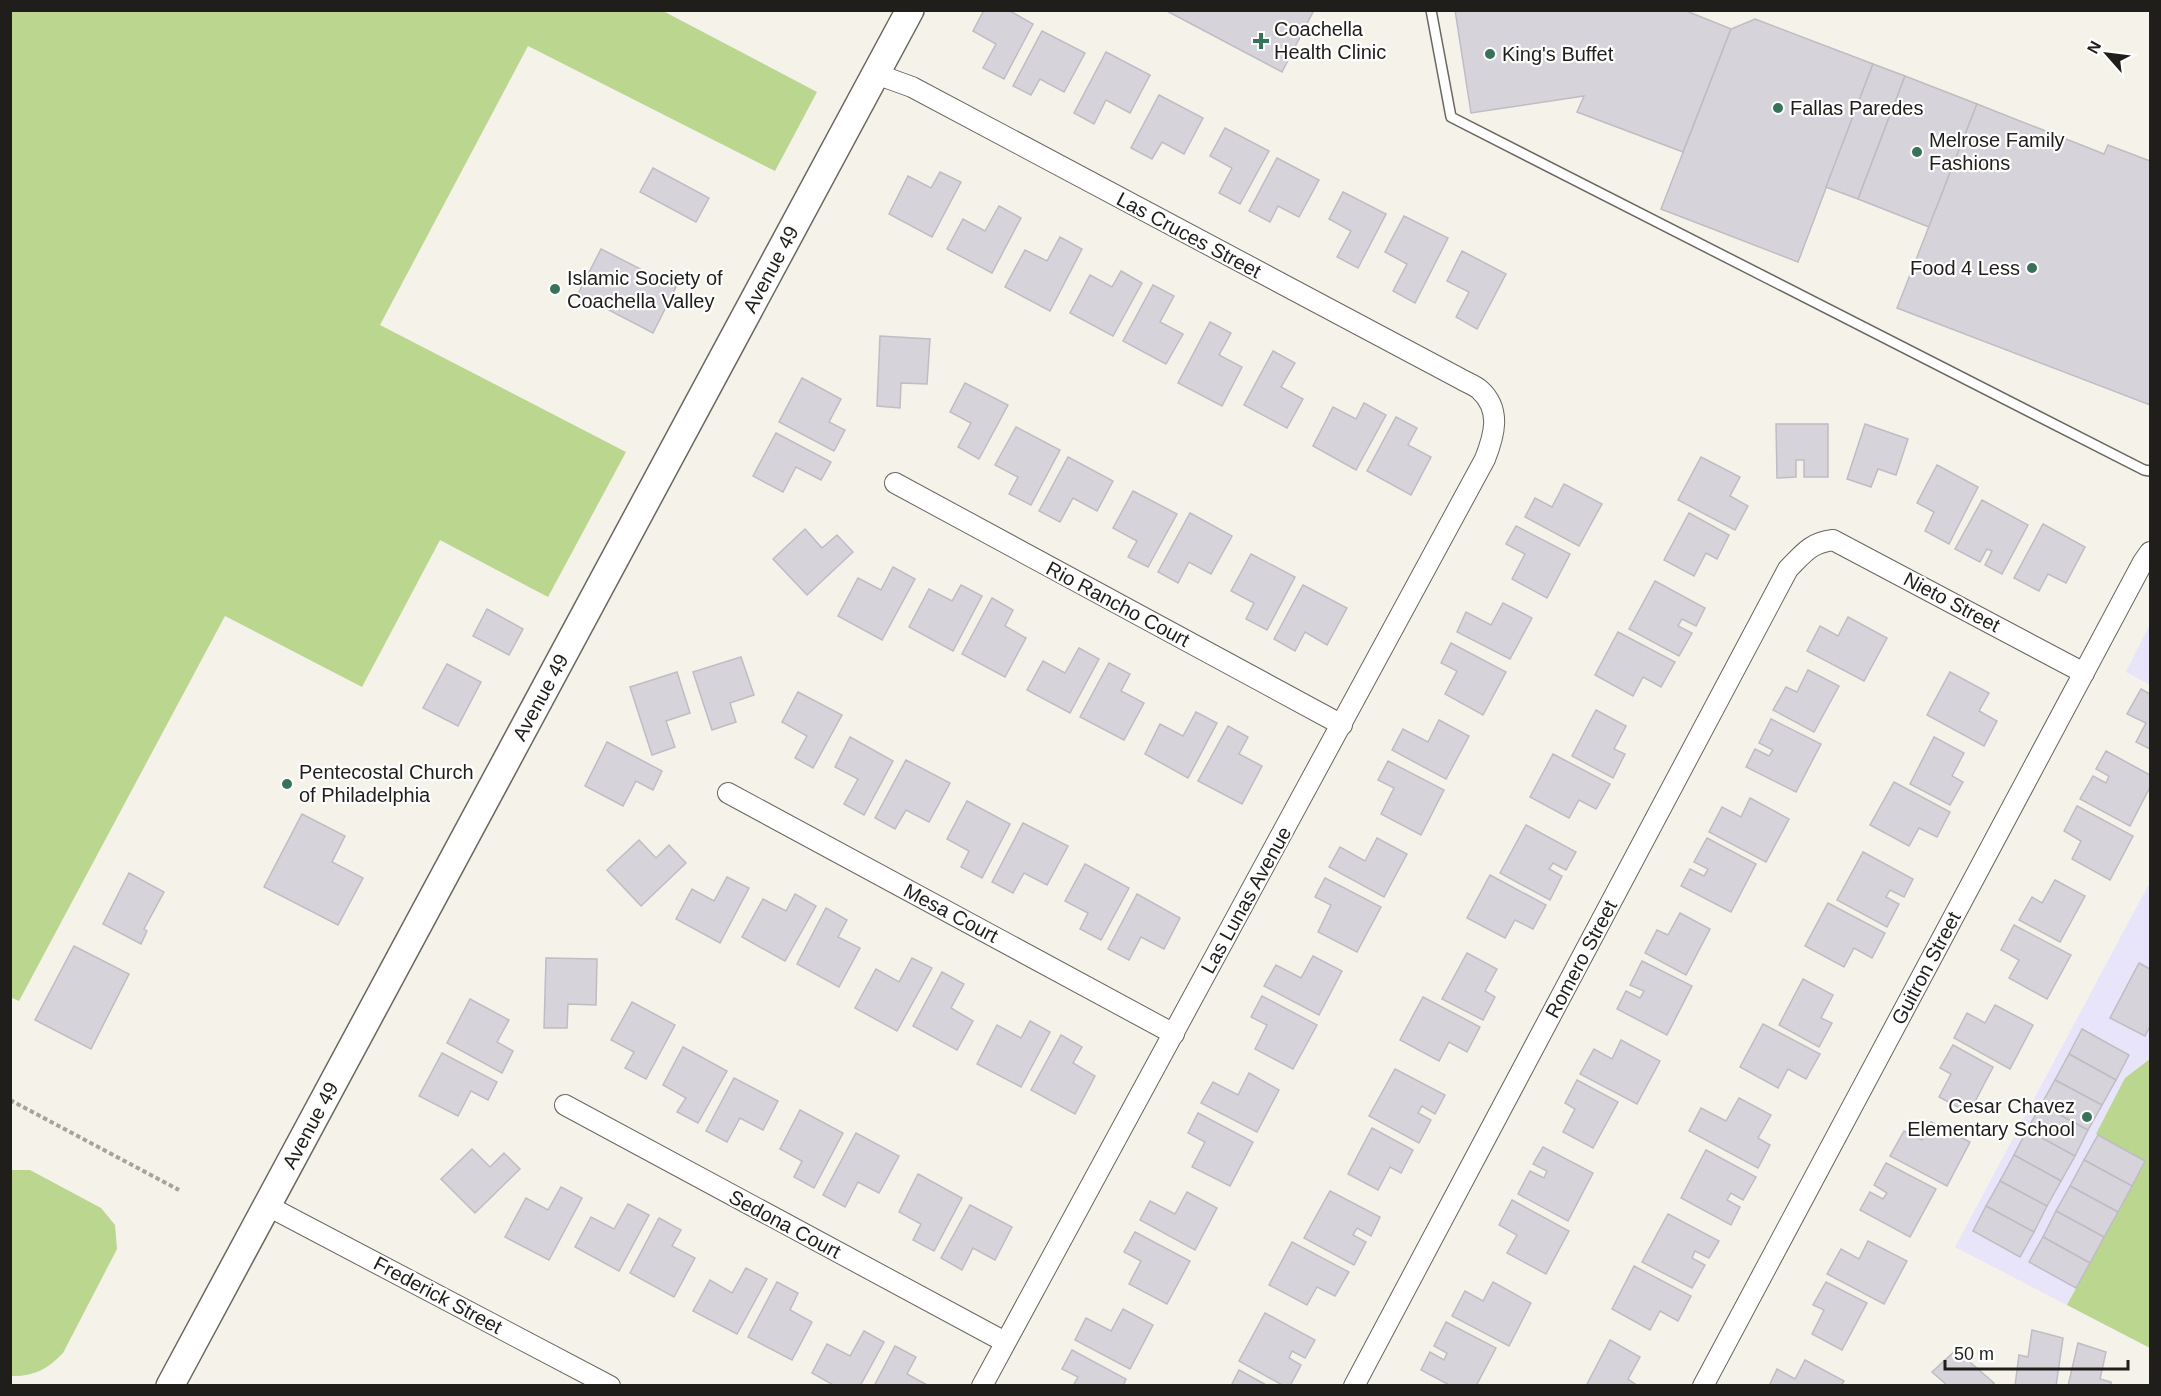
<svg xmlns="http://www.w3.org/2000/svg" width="2161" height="1396" viewBox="0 0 2161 1396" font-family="Arial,sans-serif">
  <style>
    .education { fill: #e8e4fa }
    .green { fill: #bad68f }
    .building { fill: #d7d3db; stroke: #bfbcc4; stroke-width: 1.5 }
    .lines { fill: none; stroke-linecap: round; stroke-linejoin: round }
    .lane-casing { stroke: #696760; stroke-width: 12 }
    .street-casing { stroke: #696760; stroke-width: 22 }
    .secondary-casing { stroke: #696760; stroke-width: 30 }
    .path { stroke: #a5a39c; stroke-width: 4; stroke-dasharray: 4.5 3; stroke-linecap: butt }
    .lane { stroke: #fff; stroke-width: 9 }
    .street { stroke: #fff; stroke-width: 20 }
    .secondary { stroke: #fff; stroke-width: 27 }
    .poi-dot { fill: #38725b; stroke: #fff; stroke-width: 2 }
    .labels { text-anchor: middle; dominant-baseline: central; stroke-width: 4.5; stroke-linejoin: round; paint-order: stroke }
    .poi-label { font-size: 20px; fill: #1f1e1b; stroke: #fff; text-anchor: start }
    .street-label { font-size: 20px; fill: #1f1e1b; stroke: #fff }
  </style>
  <rect width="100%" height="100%" fill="#f4f2e9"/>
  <g class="education">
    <polygon points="2150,624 2150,685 2126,672"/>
    <polygon points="2150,882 2150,1348 1955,1247"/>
  </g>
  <g class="green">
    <polygon points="10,11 663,11 817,92 775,171 528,46 380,325 626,452 548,597 440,540 362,687 225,616 19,1001 10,997"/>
    <polygon points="2150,1059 2150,1348 2067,1305 2145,1161 2096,1134 2125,1078"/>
    <path d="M 11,1170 L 30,1170 L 101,1208 L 115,1225 L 117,1249 L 63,1353 C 48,1369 33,1377 10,1376 Z"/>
  </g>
  <g class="building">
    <polygon points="984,10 1008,10 1033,24 1004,79 983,68 996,44 973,31"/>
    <polygon points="1165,10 1314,10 1282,72"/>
    <polygon points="1455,10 1684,10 1731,29 1683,152 1577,112 1584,96 1471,113"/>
    <polygon points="1755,19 1873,64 1798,262 1661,209 1731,29"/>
    <polygon points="1042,31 1085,53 1064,92 1040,79 1031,95 1013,86"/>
    <polygon points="1106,52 1150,75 1130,113 1106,100 1094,124 1074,113"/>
    <polygon points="1873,64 1905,76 1858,199 1826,187"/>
    <polygon points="1905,76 1977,104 1929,227 1858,199"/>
    <polygon points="1159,95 1203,118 1184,154 1162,142 1152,159 1131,148"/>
    <polygon points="1977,104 2104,154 2108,145 2150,161 2150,405 1897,308"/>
    <polygon points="1225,128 1269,151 1240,204 1219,193 1232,168 1210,156"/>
    <polygon points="1277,158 1319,180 1299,217 1278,206 1270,222 1249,211"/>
    <polygon points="653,168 709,198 696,222 640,192"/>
    <polygon points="940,172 961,182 932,237 889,214 908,176 931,188"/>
    <polygon points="1343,192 1386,214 1358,268 1337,257 1351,231 1329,219"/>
    <polygon points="999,206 1021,218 992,273 947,249 963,219 985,231"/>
    <polygon points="1404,216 1448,238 1415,303 1393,291 1407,264 1385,252"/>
    <polygon points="1060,237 1082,249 1050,311 1005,287 1025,250 1047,261"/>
    <polygon points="601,249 676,287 653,333 578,294"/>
    <polygon points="1462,251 1506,274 1477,329 1456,317 1469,292 1447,281"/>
    <polygon points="1121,271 1142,283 1113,336 1070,313 1090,275 1112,287"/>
    <polygon points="1153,285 1174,296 1160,322 1183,334 1166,364 1123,341"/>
    <polygon points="1210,322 1231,333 1219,355 1242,367 1222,406 1178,383"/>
    <polygon points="880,336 930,339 927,384 901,383 900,408 877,406"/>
    <polygon points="1273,351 1295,363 1281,387 1303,399 1287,428 1244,405"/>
    <polygon points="802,378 841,399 829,422 845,430 834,451 779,422"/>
    <polygon points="965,383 1008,405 979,459 958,447 971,423 950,412"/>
    <polygon points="1364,403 1386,415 1356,470 1313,446 1333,407 1356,419"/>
    <polygon points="1396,417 1417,428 1408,445 1431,457 1411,495 1367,471"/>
    <polygon points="1776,424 1828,424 1828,477 1804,477 1804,460 1796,460 1796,477 1777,478"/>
    <polygon points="1865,424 1908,439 1896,475 1878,469 1871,487 1847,479"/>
    <polygon points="1016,427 1060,450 1031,505 1009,494 1018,477 995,465"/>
    <polygon points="776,433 831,462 821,480 796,467 783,492 753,476"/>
    <polygon points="1068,457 1113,481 1097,511 1073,498 1060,522 1039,511"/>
    <polygon points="1701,457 1740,477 1730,496 1748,506 1735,530 1678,500"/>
    <polygon points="1937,465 1978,487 1949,544 1925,531 1934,512 1917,503"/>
    <polygon points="1564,484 1602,504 1579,546 1525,517 1535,498 1552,507"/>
    <polygon points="1133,491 1177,514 1148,567 1128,557 1137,541 1113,528"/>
    <polygon points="1982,500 2028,525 2002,574 1985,565 1992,551 1987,549 1980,562 1955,549"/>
    <polygon points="1190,513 1232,536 1211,574 1189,562 1178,583 1158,572"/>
    <polygon points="1689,513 1729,535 1717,559 1706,553 1694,576 1664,560"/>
    <polygon points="2043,524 2085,547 2066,583 2048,574 2039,591 2014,578"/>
    <polygon points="1516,526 1570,554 1547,598 1512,579 1525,554 1506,544"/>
    <polygon points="805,529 822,548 837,535 853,552 807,595 773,559"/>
    <polygon points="1251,554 1295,577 1267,630 1246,619 1254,603 1231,591"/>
    <polygon points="893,567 915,579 882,640 838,616 858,578 881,590"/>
    <polygon points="1655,581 1705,608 1696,626 1682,619 1678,626 1692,633 1679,656 1629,629"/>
    <polygon points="961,585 982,596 953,651 909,627 929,589 952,601"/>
    <polygon points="1303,585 1347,608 1327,645 1305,632 1295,651 1274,639"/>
    <polygon points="992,598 1013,610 1005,626 1026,638 1005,677 962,654"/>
    <polygon points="1503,603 1532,618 1510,659 1457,632 1466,612 1491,625"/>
    <polygon points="487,609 523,629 509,655 473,636"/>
    <polygon points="1848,617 1887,638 1864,681 1807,651 1820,626 1838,636"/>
    <polygon points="1618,632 1675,662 1661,687 1643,677 1633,696 1595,675"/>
    <polygon points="1451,643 1506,672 1483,715 1445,694 1457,671 1441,663"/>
    <polygon points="1079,648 1099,659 1070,713 1027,690 1043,661 1065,673"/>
    <polygon points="741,657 754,695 730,703 736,722 712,730 693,672"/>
    <polygon points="1109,663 1130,674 1121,691 1144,703 1124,740 1080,717"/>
    <polygon points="447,664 481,682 458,726 423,708"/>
    <polygon points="1808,670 1839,686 1814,732 1773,710 1786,687 1797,692"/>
    <polygon points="677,672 690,713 666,721 675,747 652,755 630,687"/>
    <polygon points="1950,672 1989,693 1979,711 1997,721 1984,746 1927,715"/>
    <polygon points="2141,689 2150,694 2150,749 2136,742 2146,723 2127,714"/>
    <polygon points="798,692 842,715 813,768 795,758 807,736 782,722"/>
    <polygon points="1596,710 1626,726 1614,749 1625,754 1613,778 1572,756"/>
    <polygon points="1196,712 1217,723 1188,778 1145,754 1160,724 1183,736"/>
    <polygon points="1771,719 1821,744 1796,792 1746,767 1755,749 1769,756 1773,750 1759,743"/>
    <polygon points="1439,720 1469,736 1446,779 1392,750 1403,729 1428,742"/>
    <polygon points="1228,726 1248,737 1239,754 1262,766 1242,804 1198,781"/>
    <polygon points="850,737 893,761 864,815 844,804 858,779 835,767"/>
    <polygon points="1934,737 1964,753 1952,776 1963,782 1950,805 1910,784"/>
    <polygon points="607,742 662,771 653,790 636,781 623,806 585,786"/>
    <polygon points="2106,751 2150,775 2150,787 2130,826 2080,799 2093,776 2106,783 2109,776 2096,769"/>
    <polygon points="1553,754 1610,784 1596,809 1579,800 1569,818 1530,797"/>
    <polygon points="906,760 950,783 929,822 906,810 895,829 875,818"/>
    <polygon points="1388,761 1444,790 1421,835 1381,814 1394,788 1378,780"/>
    <polygon points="1894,782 1950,812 1937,837 1919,828 1909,846 1870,825"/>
    <polygon points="1750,798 1789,819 1766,862 1709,832 1722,807 1741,817"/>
    <polygon points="967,801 1010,824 982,878 961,867 969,851 947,839"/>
    <polygon points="2077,806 2133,836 2110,880 2072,859 2081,841 2064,831"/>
    <polygon points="302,814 345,836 332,862 363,878 338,925 264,887"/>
    <polygon points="1023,823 1068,846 1047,885 1024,873 1013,893 992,882"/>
    <polygon points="1526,825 1576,852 1566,870 1553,863 1549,869 1562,876 1550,900 1500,873"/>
    <polygon points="1377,838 1407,854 1384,897 1329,867 1340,847 1365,861"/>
    <polygon points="1707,838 1756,864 1731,912 1681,886 1690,869 1704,876 1708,869 1694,862"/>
    <polygon points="639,840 656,858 669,845 686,863 641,906 607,870"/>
    <polygon points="1863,852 1913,879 1904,897 1890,890 1886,897 1899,904 1887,927 1837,900"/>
    <polygon points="1085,864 1129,888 1101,940 1080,929 1088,913 1065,901"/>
    <polygon points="129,873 164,892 144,929 147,931 141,944 103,924"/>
    <polygon points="1490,875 1546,905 1533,929 1515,920 1505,938 1467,918"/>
    <polygon points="727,877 749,888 720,943 676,919 692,889 714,901"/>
    <polygon points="1325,878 1381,907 1357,952 1318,932 1331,905 1315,897"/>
    <polygon points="2055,880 2085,896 2060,942 2019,920 2032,897 2042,903"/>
    <polygon points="795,894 816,906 785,961 742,937 763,899 786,911"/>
    <polygon points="1137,894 1180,918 1164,949 1141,937 1129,960 1108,949"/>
    <polygon points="1828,903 1885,933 1872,958 1854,948 1844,967 1805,946"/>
    <polygon points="826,908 847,920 838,937 860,948 839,987 797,964"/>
    <polygon points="1680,913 1710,929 1686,975 1645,953 1657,930 1668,935"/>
    <polygon points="2014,925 2071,955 2047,999 2009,978 2019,960 2001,950"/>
    <polygon points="74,946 129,974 91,1049 35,1020"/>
    <polygon points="1467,953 1497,969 1485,991 1495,997 1483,1020 1442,999"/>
    <polygon points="1313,956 1342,971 1319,1015 1264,986 1276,965 1301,978"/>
    <polygon points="546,958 597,959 596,1005 568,1004 567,1028 544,1028"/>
    <polygon points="912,958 932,968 897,1031 855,1008 876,969 899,982"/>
    <polygon points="1642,961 1692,986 1667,1035 1617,1009 1626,991 1640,998 1644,991 1630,985"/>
    <polygon points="2139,963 2150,969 2150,1026 2145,1036 2110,1018"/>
    <polygon points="942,972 964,984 951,1008 973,1021 957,1050 913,1026"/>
    <polygon points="1803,979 1833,995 1821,1018 1832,1023 1819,1047 1779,1025"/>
    <polygon points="1262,996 1317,1025 1293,1069 1255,1049 1267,1025 1251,1017"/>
    <polygon points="1423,997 1480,1027 1467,1052 1449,1042 1439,1061 1400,1040"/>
    <polygon points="470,999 509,1020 497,1042 513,1051 502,1073 447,1043"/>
    <polygon points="632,1002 675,1025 646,1079 625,1068 634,1052 611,1040"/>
    <polygon points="1995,1005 2033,1025 2010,1069 1954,1038 1967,1013 1985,1023"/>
    <polygon points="1030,1021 1050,1032 1021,1087 977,1064 997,1025 1021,1038"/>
    <polygon points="1763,1024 1820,1054 1806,1079 1788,1069 1778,1088 1740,1067"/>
    <polygon points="2082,1029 2129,1055 2116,1080 2069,1054"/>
    <polygon points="1061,1035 1082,1047 1073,1063 1095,1076 1075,1114 1031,1090"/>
    <polygon points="1621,1040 1660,1061 1637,1104 1580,1074 1594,1049 1612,1059"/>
    <polygon points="1953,1045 1993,1067 1969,1113 1939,1097 1951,1074 1940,1068"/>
    <polygon points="683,1047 727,1071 698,1123 677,1112 686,1098 663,1085"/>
    <polygon points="442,1053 497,1082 488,1100 471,1091 458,1116 419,1096"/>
    <polygon points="2069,1054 2116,1080 2102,1105 2055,1080"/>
    <polygon points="1395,1069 1445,1095 1435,1114 1422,1106 1418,1113 1431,1120 1419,1143 1369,1116"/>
    <polygon points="1249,1073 1279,1090 1257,1132 1201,1103 1213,1082 1238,1095"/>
    <polygon points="734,1078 778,1101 763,1130 740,1118 727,1142 706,1131"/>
    <polygon points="1577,1080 1618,1102 1593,1148 1563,1132 1575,1109 1565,1103"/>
    <polygon points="2055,1080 2102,1105 2088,1130 2041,1105"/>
    <polygon points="1739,1098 1771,1115 1758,1138 1770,1145 1758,1168 1689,1131 1701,1108 1726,1121"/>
    <polygon points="2041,1105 2088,1130 2075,1156 2027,1130"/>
    <polygon points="800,1110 843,1133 814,1188 794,1177 802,1161 780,1149"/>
    <polygon points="1198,1113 1253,1142 1230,1186 1192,1167 1205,1142 1188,1133"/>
    <polygon points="1931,1122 1970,1142 1947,1186 1890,1156 1904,1131 1922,1140"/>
    <polygon points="1372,1128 1413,1150 1401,1173 1390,1167 1378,1190 1348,1174"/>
    <polygon points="2027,1130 2075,1156 2061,1181 2014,1155"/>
    <polygon points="856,1133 899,1156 879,1193 858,1182 845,1207 823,1195"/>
    <polygon points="2098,1135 2145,1161 2132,1186 2084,1160"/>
    <polygon points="1543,1147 1593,1173 1568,1221 1518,1194 1530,1171 1544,1178 1547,1171 1533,1164"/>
    <polygon points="472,1149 490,1167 504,1153 520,1169 475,1213 441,1179"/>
    <polygon points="1706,1150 1756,1177 1743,1200 1731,1193 1727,1200 1740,1207 1731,1225 1681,1198"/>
    <polygon points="2014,1155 2061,1181 2047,1206 2000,1181"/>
    <polygon points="2084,1160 2132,1186 2118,1212 2070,1186"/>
    <polygon points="1886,1163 1936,1189 1910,1237 1860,1210 1870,1192 1883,1199 1887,1193 1874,1185"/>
    <polygon points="918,1174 962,1198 934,1251 913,1240 921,1224 899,1212"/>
    <polygon points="2000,1181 2047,1206 2034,1232 1986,1206"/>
    <polygon points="2070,1186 2118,1212 2104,1237 2056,1211"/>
    <polygon points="561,1187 582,1198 549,1260 505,1237 526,1198 548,1210"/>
    <polygon points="1330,1191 1380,1217 1371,1236 1357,1228 1353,1235 1366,1242 1354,1265 1304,1238"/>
    <polygon points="1187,1192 1217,1208 1195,1250 1140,1220 1150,1201 1175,1214"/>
    <polygon points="1512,1200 1569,1231 1546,1274 1507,1253 1517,1235 1499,1225"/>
    <polygon points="628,1204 649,1215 619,1271 575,1247 591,1217 614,1229"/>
    <polygon points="970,1205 1012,1227 995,1260 973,1248 962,1270 941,1258"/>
    <polygon points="1986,1206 2034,1232 2020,1257 1973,1231"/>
    <polygon points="2056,1211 2104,1237 2090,1263 2043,1237"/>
    <polygon points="1668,1214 1719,1241 1709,1258 1695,1251 1692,1258 1705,1265 1692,1288 1642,1262"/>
    <polygon points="659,1218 681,1230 672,1246 695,1258 674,1297 630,1273"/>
    <polygon points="1135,1232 1190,1261 1167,1304 1129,1284 1141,1261 1124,1252"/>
    <polygon points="2043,1237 2090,1263 2076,1288 2029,1262"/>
    <polygon points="1868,1241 1907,1261 1884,1304 1827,1274 1841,1249 1859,1259"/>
    <polygon points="1292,1242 1349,1272 1335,1296 1317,1287 1307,1305 1269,1285"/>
    <polygon points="1634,1266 1691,1296 1678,1321 1660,1311 1650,1330 1612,1309"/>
    <polygon points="746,1268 767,1279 737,1334 693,1311 710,1280 732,1293"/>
    <polygon points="777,1282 798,1293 790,1310 812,1322 792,1360 748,1337"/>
    <polygon points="1493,1282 1531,1303 1509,1346 1452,1316 1465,1291 1483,1301"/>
    <polygon points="1826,1282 1867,1303 1842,1350 1812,1334 1824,1310 1813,1305"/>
    <polygon points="1123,1309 1153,1325 1130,1369 1075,1340 1086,1318 1111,1331"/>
    <polygon points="1265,1313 1315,1340 1305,1358 1292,1351 1289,1358 1301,1365 1290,1386 1284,1386 1239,1361"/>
    <polygon points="1446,1322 1496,1348 1476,1386 1451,1386 1421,1370 1430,1352 1444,1360 1447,1353 1434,1346"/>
    <polygon points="2032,1330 2063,1338 2056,1386 2015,1386 2019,1355 2028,1357"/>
    <polygon points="864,1331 884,1342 860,1386 835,1386 812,1373 827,1344 850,1356"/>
    <polygon points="1610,1340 1640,1357 1628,1379 1638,1386 1586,1386"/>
    <polygon points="2078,1343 2106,1352 2100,1379 2111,1382 2111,1386 2068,1386"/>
    <polygon points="895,1346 916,1357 907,1374 929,1386 874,1386"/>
    <polygon points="1072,1350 1126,1379 1123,1386 1073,1386 1078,1377 1062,1369"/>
    <polygon points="1956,1350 1994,1383 1991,1386 1948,1386 1932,1372"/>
    <polygon points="1805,1360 1844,1381 1841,1386 1769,1386 1777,1369 1795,1379"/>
    <polygon points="1239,1370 1268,1386 1231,1386"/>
  </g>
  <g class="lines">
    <g class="lane-casing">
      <polyline id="lane" points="1431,10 1451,117 2144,470 2150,471"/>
    </g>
    <g class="street-casing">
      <g id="street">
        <path d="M 876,74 L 912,87 L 1459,378 C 1465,382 1475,385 1480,390 C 1502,410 1494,436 1485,459 L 982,1386"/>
        <polyline points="895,483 1342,725"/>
        <polyline points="728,793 1174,1034"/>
        <polyline points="565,1105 1005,1342"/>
        <polyline points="266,1205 610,1386"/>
        <path d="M 1354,1386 L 1788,569 C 1804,553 1810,543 1833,540 L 2084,673"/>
        <polyline points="1703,1386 2143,562 2150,552"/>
      </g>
    </g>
    <g class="secondary-casing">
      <g id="secondary">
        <path id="s1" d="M 170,1386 L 910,10"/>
      </g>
    </g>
    <polyline class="path" points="10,1100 179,1190"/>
    <use href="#lane" class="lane"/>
    <use href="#street" class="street"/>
    <use href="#secondary" class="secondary"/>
  </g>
  <g class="poi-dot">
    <path d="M1258 32h6v6h6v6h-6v6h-6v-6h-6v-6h6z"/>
    <circle cx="1490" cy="54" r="6"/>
    <circle cx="1778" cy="108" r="6"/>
    <circle cx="1917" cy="152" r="6"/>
    <circle cx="2032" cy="268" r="6"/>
    <circle cx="555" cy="289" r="6"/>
    <circle cx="287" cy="784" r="6"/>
    <circle cx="2087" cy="1117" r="6"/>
  </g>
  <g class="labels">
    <g class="poi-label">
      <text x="1274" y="29">Coachella<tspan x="1274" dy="23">Health Clinic</tspan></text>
      <text x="1502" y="54">King's Buffet</text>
      <text x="1790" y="108">Fallas Paredes</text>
      <text x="1929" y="140">Melrose Family<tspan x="1929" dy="23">Fashions</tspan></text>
      <text x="2020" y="268" text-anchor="end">Food 4 Less</text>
      <text x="567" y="278">Islamic Society of<tspan x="567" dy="23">Coachella Valley</tspan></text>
      <text x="299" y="772">Pentecostal Church<tspan x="299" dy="23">of Philadelphia</tspan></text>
      <text x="2075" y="1106" text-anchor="end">Cesar Chavez<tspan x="2075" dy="23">Elementary School</tspan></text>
    </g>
    <g class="street-label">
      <text transform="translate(1189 235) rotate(28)">Las Cruces Street</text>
      <text stroke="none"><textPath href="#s1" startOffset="1268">Avenue 49</textPath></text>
      <text transform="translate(1952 602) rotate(28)">Nieto Street</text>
      <text transform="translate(1118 604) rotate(28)">Rio Rancho Court</text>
      <text stroke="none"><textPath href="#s1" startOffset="782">Avenue 49</textPath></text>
      <text transform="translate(1246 900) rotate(-61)">Las Lunas Avenue</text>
      <text transform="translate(951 913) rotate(28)">Mesa Court</text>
      <text transform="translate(1581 959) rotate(-62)">Romero Street</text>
      <text transform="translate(1926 968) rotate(-62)">Guitron Street</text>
      <text stroke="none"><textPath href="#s1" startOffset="296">Avenue 49</textPath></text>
      <text transform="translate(785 1224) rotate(28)">Sedona Court</text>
      <text transform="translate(438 1295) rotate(28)">Frederick Street</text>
    </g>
  </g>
  <rect width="2161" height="1396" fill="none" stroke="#1f1e1b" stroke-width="24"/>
  <g transform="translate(2107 54) rotate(298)" stroke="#ffffff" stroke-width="4.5" paint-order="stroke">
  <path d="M0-4.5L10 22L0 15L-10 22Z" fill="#1f1e1b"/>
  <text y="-9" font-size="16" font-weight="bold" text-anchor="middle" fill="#1f1e1b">N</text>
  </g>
  <path d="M1945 1360v9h183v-9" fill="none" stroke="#1f1e1b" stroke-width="3"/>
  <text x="1954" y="1360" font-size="18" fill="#1f1e1b" stroke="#ffffff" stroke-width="4.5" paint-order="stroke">50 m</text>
</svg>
